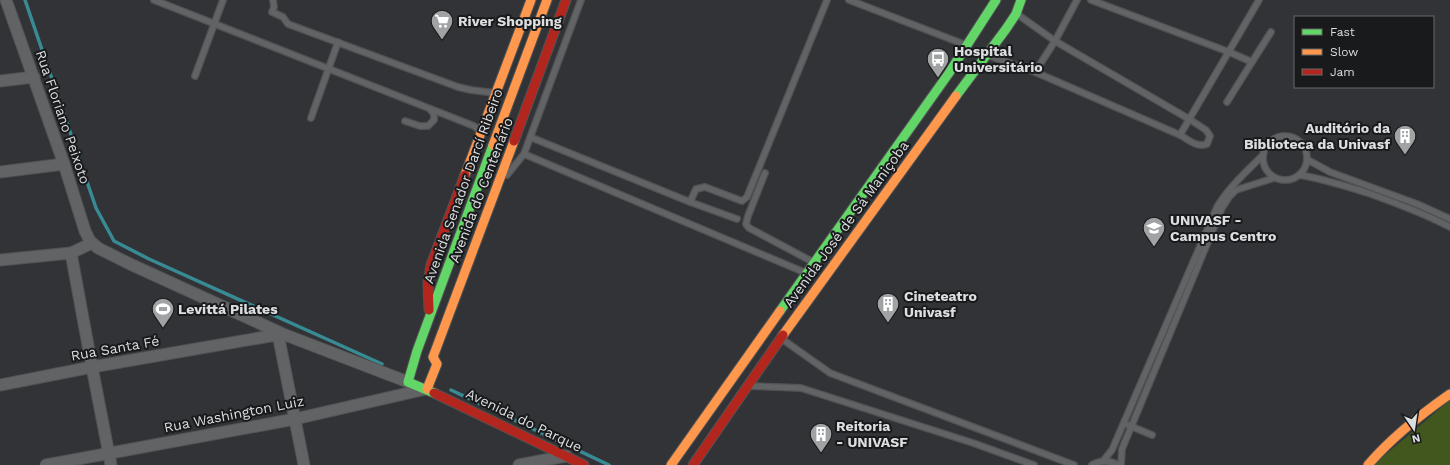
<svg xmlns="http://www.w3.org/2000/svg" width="1450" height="465" viewBox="0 0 1450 465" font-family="'Work Sans',sans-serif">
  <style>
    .green { fill: #42571e }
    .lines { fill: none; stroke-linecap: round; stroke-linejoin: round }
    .stream { stroke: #388a93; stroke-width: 3.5 }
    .lane-casing { stroke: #505254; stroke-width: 8 }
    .street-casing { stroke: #505254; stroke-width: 13 }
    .fast-casing { stroke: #505254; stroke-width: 11 }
    .slow-casing { stroke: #505254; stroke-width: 11 }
    .jam-casing { stroke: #505254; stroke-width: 11 }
    .lane { stroke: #626365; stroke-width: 5.5 }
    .street { stroke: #626365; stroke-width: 11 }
    .fast { stroke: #63d668; stroke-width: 9 }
    .slow { stroke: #ff974d; stroke-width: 9 }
    .jam { stroke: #b3261e; stroke-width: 9 }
    .labels { text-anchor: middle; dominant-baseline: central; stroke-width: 4; stroke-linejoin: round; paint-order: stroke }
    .poi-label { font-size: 14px; font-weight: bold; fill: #dcdee0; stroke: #191a1c; text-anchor: start }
    .street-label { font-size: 14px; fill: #dcdee0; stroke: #191a1c }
  </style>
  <rect width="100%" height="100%" fill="#313336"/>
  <polygon class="green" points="1450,400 1450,465 1373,465"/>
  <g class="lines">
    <g class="stream">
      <polyline points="25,0 96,208 114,241 149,259 382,364"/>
      <polyline points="451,390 609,465"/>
    </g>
    <g class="lane-casing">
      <g id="lane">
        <polyline points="154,0 474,126 480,131"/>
        <polyline points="273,0 274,7 272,12 283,17 288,24 458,87 471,90 495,93"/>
        <polyline points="849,0 966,45"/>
        <polyline points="1091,0 1229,52 1252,62 1271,32"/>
        <path d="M 987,55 L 1035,72 L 1180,135 C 1189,140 1197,148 1207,144 L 1210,136 L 1206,130 L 1189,119 L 1055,41 L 1017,14"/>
        <polyline points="1035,72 1055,41 1077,0"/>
        <polyline points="195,76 223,0"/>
        <polyline points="1227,102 1252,62"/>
        <polyline points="311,118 338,42"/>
        <polyline points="405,121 420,126 428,126 434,120 434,114 430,109"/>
        <polyline points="1180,135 1259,0"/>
        <circle cx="1285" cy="158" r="22"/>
        <polyline points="530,137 690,202 737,219"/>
        <polyline points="524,154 806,273"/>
        <polyline points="1308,160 1330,172 1417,204 1450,219"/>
        <polyline points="765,173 748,216 746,224 749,228 753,230 813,262"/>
        <polyline points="507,175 524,154 581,0"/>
        <path d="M 1300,175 C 1324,179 1345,186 1368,193 C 1396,203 1423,213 1450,227"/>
        <polyline points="690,202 696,189 705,187 742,201 747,197 827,0"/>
        <polyline points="782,339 830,373 1074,465"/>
        <polyline points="750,386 801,388 973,443 1034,465"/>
        <polyline points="1128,425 1152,435"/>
        <path d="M 1103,461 L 1112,450 L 1217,207 C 1229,187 1246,172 1263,155"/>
        <path d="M 1092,465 C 1101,460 1109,460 1118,465"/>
        <polyline points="1121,465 1122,449 1222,208 1229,197 1236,190 1274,178"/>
      </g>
    </g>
    <g class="street-casing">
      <g id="street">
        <polyline points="6,0 64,164 85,231 90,241 98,248 130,264 283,334 408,382"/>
        <polyline points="0,81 34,77"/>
        <polyline points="0,172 64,164"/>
        <polyline points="71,253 92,367 111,465"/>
        <polyline points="0,260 71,253 92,243"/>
        <polyline points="278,334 304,465"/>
        <polyline points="0,385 92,367 282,334"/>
        <polyline points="46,465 295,419 426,389"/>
        <polyline points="519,465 566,456"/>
      </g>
    </g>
    <g class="fast-casing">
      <g id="fast">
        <polyline points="956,96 1006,29 1016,14 1021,0"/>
        <polyline points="780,311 949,73 996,0"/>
        <polyline points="434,393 408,382 417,351 493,145"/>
      </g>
    </g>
    <g class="slow-casing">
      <g id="slow">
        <polyline points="493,145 547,0"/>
        <polyline points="465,175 531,0"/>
        <polyline points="783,335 956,96"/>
        <polyline points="427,389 437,364 433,357 514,141"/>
        <polyline points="671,465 780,311"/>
        <path d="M 1368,465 C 1392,437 1420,415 1450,394"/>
      </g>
    </g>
    <g class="jam-casing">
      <g id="jam">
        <polyline points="514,141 566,0"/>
        <polyline points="429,310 428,283 431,265 465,175"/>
        <polyline points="434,393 584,465"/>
        <polyline points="693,465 783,335"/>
      </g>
    </g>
    <use href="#lane" class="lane"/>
    <use href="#street" class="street"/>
    <use href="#fast" class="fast"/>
    <use href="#slow" class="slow"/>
    <use href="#jam" class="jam"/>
  </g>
  <defs>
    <g id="supermarket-pin" transform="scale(1.15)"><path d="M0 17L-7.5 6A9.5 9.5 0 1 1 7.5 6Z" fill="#a0a2a4" stroke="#191a1c"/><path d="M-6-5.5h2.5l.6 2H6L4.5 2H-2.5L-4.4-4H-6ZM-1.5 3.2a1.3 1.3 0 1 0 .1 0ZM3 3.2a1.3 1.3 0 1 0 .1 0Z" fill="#fff"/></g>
    <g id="bus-pin" transform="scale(1.15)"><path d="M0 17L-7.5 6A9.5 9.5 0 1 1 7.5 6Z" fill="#a0a2a4" stroke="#191a1c"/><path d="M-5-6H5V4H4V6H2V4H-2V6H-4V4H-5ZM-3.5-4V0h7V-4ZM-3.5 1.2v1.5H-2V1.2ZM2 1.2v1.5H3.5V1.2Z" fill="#fff"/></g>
    <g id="building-pin" transform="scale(1.15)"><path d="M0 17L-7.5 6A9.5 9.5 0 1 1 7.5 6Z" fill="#a0a2a4" stroke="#191a1c"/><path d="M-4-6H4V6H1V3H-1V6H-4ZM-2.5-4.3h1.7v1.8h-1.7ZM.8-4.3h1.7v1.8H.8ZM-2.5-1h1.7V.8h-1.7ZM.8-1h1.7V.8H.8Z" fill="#fff"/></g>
    <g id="university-pin" transform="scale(1.15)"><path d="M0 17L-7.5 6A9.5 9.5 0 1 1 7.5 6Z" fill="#a0a2a4" stroke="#191a1c"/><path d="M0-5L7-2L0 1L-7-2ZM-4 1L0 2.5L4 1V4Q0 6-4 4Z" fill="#fff"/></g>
    <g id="stadium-pin" transform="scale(1.15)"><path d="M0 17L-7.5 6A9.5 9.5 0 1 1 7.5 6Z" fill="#a0a2a4" stroke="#191a1c"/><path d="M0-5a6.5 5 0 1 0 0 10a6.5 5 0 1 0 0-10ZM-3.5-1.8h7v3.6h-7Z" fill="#fff"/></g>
  </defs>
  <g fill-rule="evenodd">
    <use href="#supermarket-pin" x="442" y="21"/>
    <use href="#bus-pin" x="938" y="59"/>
    <use href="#building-pin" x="1405" y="136"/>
    <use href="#university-pin" x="1154" y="228"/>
    <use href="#building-pin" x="888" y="304"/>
    <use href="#stadium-pin" x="163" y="309"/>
    <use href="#building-pin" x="821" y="434"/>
  </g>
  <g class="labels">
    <g class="poi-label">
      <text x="458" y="21">River Shopping</text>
      <text x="954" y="51">Hospital<tspan x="954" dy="16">Universitário</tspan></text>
      <text x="1390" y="128" text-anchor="end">Auditório da<tspan x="1390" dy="16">Biblioteca da Univasf</tspan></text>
      <text x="1170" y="220">UNIVASF -<tspan x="1170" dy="16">Campus Centro</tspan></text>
      <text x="904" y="296">Cineteatro<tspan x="904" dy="16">Univasf</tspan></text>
      <text x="178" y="309">Levittá Pilates</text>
      <text x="836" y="426">Reitoria<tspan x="836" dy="16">- UNIVASF</tspan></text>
    </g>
    <g class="street-label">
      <text transform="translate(63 117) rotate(71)">Rua Floriano Peixoto</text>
      <text transform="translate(463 186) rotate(-70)">Avenida Senador Darcí Ribeiro</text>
      <text transform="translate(481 190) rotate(-69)">Avenida do Centenário</text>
      <text transform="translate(846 224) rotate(-54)">Avenida José de Sá Maniçoba</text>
      <text transform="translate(115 348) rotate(-10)">Rua Santa Fé</text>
      <text transform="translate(234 414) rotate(-11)">Rua Washington Luiz</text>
      <text transform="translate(524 420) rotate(26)">Avenida do Parque</text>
    </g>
  </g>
  <rect x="1294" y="16" width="140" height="72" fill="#191a1c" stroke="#67686a"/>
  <rect x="1302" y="29" width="20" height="6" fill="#63d668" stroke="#67686a"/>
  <text x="1330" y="36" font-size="12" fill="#dcdee0">Fast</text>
  <rect x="1302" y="49" width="20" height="6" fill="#ff974d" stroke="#67686a"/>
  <text x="1330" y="56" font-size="12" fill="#dcdee0">Slow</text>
  <rect x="1302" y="69" width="20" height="6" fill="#b3261e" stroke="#67686a"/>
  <text x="1330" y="76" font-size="12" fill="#dcdee0">Jam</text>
  <g transform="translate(1414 429) rotate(167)" stroke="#191a1c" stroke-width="3" paint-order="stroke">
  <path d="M0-3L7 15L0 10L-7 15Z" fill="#dcdee0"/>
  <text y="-6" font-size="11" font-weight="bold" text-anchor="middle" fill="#dcdee0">N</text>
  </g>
</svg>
